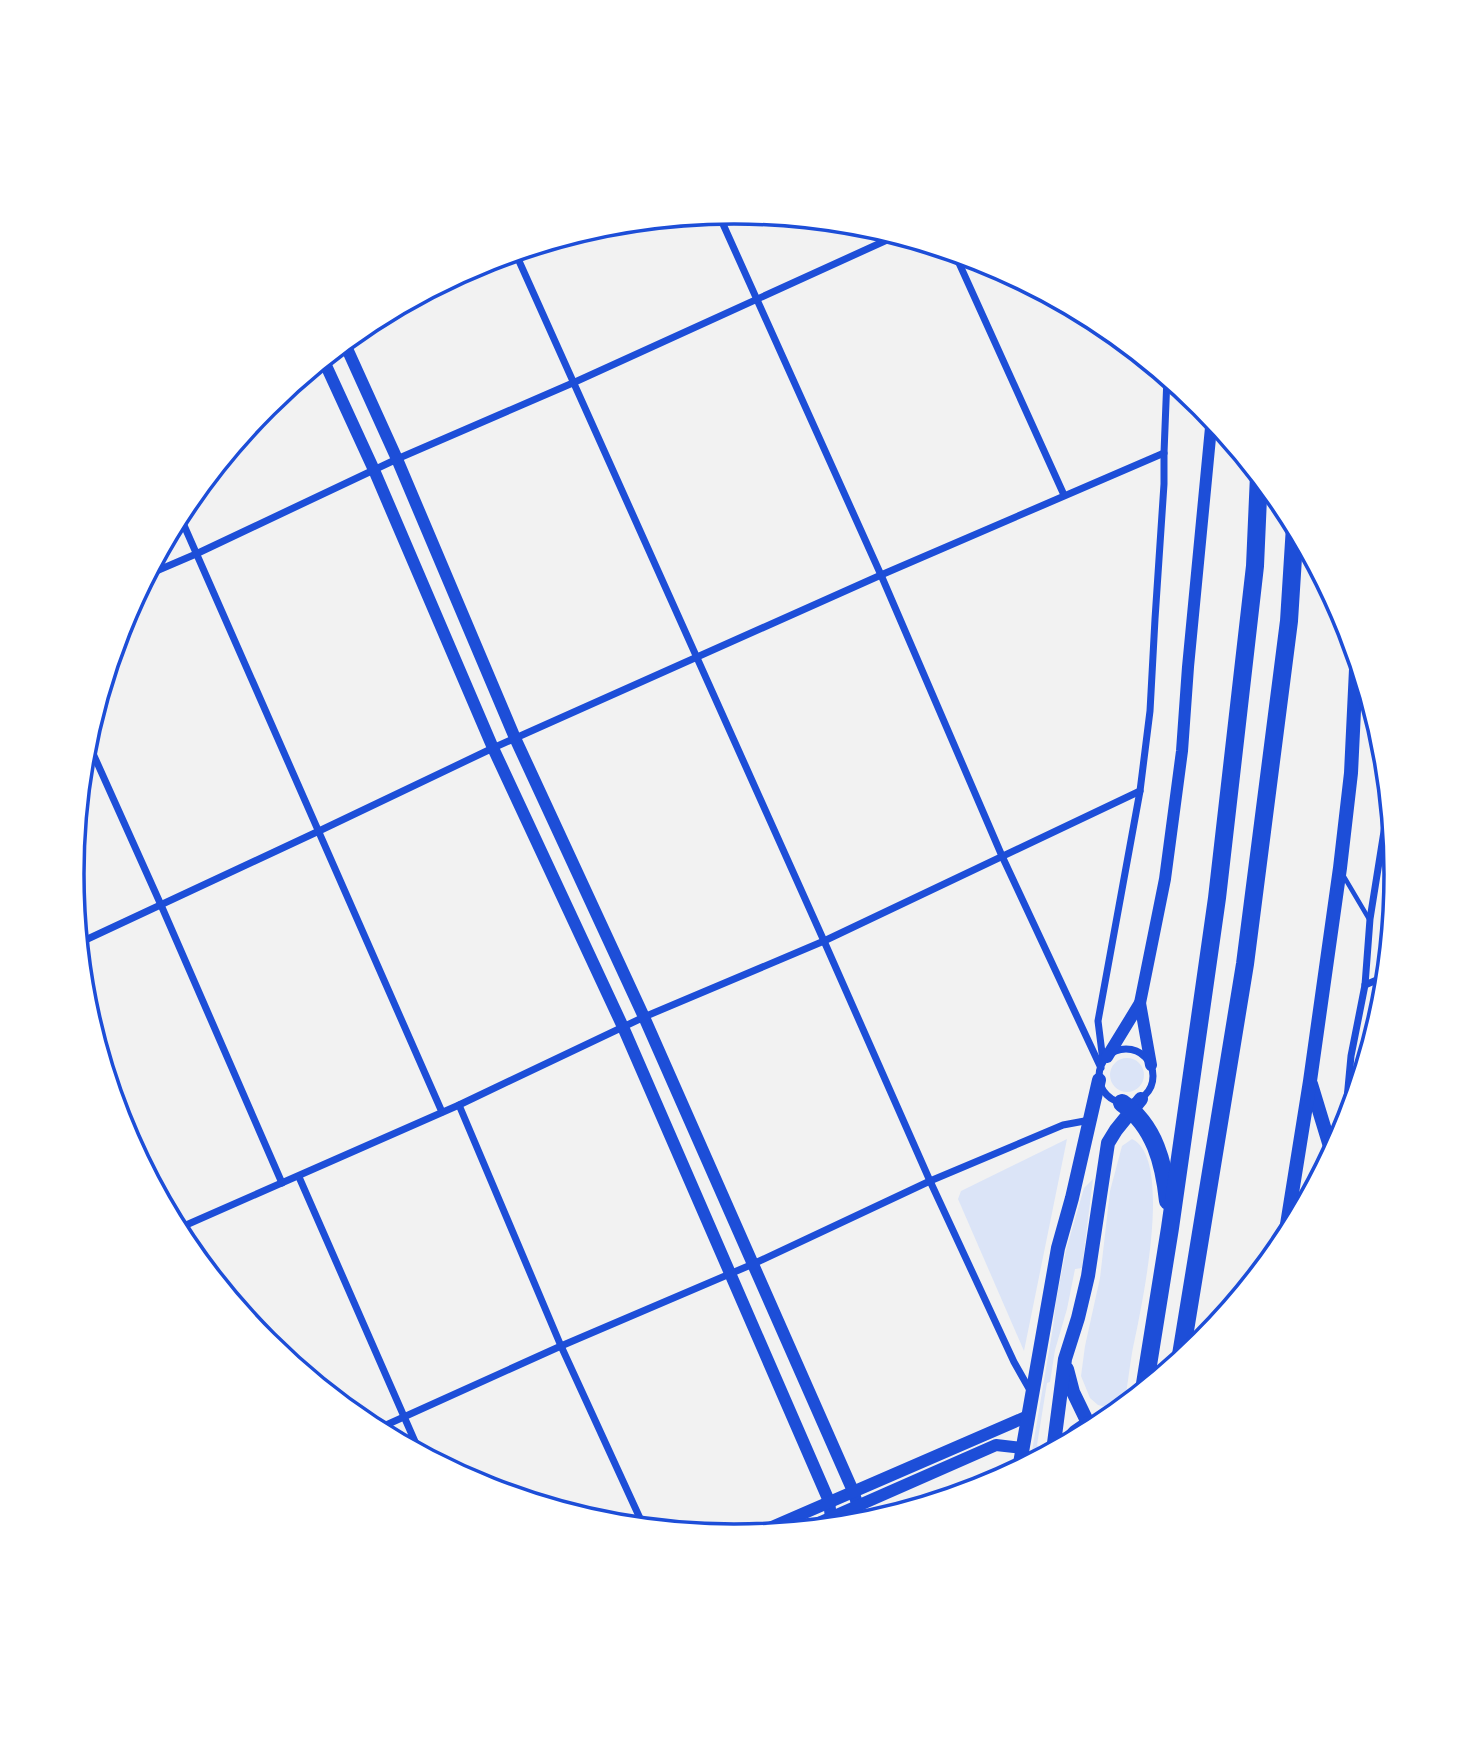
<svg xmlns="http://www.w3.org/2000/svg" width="1468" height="1748" viewBox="0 0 1468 1748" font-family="Merriweather,serif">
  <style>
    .green { fill: #dbe4f7 }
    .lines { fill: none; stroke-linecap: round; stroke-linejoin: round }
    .service { stroke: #1d4ed8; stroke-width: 4.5 }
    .minor { stroke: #1d4ed8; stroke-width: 7 }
    .tertiary { stroke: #1d4ed8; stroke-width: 12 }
    .secondary { stroke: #1d4ed8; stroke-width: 14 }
    .motorway { stroke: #1d4ed8; stroke-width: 18 }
    .rim { fill: none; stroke: #1d4ed8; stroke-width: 3.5 }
  </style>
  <rect width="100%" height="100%" fill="#f2f2f2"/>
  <g class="green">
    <circle cx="1127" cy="1075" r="17"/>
    <polygon points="1067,1139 1024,1351 958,1199 961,1191"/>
    <path d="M 1132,1139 C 1175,1159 1140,1314 1132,1353 C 1129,1371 1127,1389 1124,1407 L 1119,1410 L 1098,1405 L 1090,1398 L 1081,1376 L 1085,1346 L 1100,1278 L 1110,1191 L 1122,1146 Z"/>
    <polygon points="1093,1179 1082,1268 1075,1269 1067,1309 1055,1350 1050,1382 1047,1383 1037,1445 1040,1448 1038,1459 1030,1463 1053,1327 1056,1301 1066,1250 1084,1188"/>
  </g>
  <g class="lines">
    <polyline class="service" points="1343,875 1369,919"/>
    <g class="minor">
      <polyline points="718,213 881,575 1002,856 1101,1068"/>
      <polyline points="515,252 824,941 930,1181 1014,1362 1031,1392"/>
      <polyline points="954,252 1064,495"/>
      <polyline points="179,514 442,1112"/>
      <polyline points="147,575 196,554 397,459 575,382 898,235"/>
      <polyline points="86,738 161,905 282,1183"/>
      <polyline points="79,943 319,831 493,748 881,575 1164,453"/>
      <polyline points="1365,985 1386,976"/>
      <circle cx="1126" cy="1076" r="27"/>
      <polyline points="1103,1061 1098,1021 1140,791 1150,711 1155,619 1164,484 1164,453 1167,377"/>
      <polyline points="459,1105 561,1346 644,1527"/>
      <polyline points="1344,1131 1351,1056 1365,985 1370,919 1389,800"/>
      <polyline points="299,1177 420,1453"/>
      <polyline points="177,1229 459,1105 644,1017 824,941 1140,791"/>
      <polyline points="375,1430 561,1346 753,1264 930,1181 1063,1125 1090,1120"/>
    </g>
    <g class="tertiary">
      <polyline points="344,342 397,459 515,738 644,1017 853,1491 858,1506"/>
      <polyline points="323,359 374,470 493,748 623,1027 829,1501 831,1518"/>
      <polyline points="1140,1003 1151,1065"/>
      <polyline points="1107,1057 1140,1003 1165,879 1182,751 1188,667 1212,417"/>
      <polyline points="805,1529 996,1445 1022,1448"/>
      <polyline points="756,1534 1028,1416"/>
    </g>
    <g class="secondary">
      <polyline points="1311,1084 1332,1153"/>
      <polyline points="1284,1243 1310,1081 1340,868 1351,773 1356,669 1358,661"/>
      <polyline points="1067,1369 1073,1392 1088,1423"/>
      <polyline points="1062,1446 1075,1432 1088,1423 1101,1425"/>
      <polyline points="1053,1451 1065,1359 1078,1318 1088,1276 1108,1143 1116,1130 1141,1099"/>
      <polyline points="1019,1469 1058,1248 1072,1198 1099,1080"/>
    </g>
    <g class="motorway">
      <path d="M 1122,1103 C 1155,1126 1164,1164 1168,1201"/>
      <polyline points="1180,1361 1245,964 1289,621 1295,526"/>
      <polyline points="1144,1390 1170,1228 1217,898 1255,566 1259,475"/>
    </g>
  </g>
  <path d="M0 0H1468V1748H0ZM84 874a650 650 0 1 1 1300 0a650 650 0 1 1-1300 0Z" fill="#fff" fill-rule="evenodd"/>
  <path class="rim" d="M84 874a650 650 0 1 1 1300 0a650 650 0 1 1-1300 0Z"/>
</svg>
